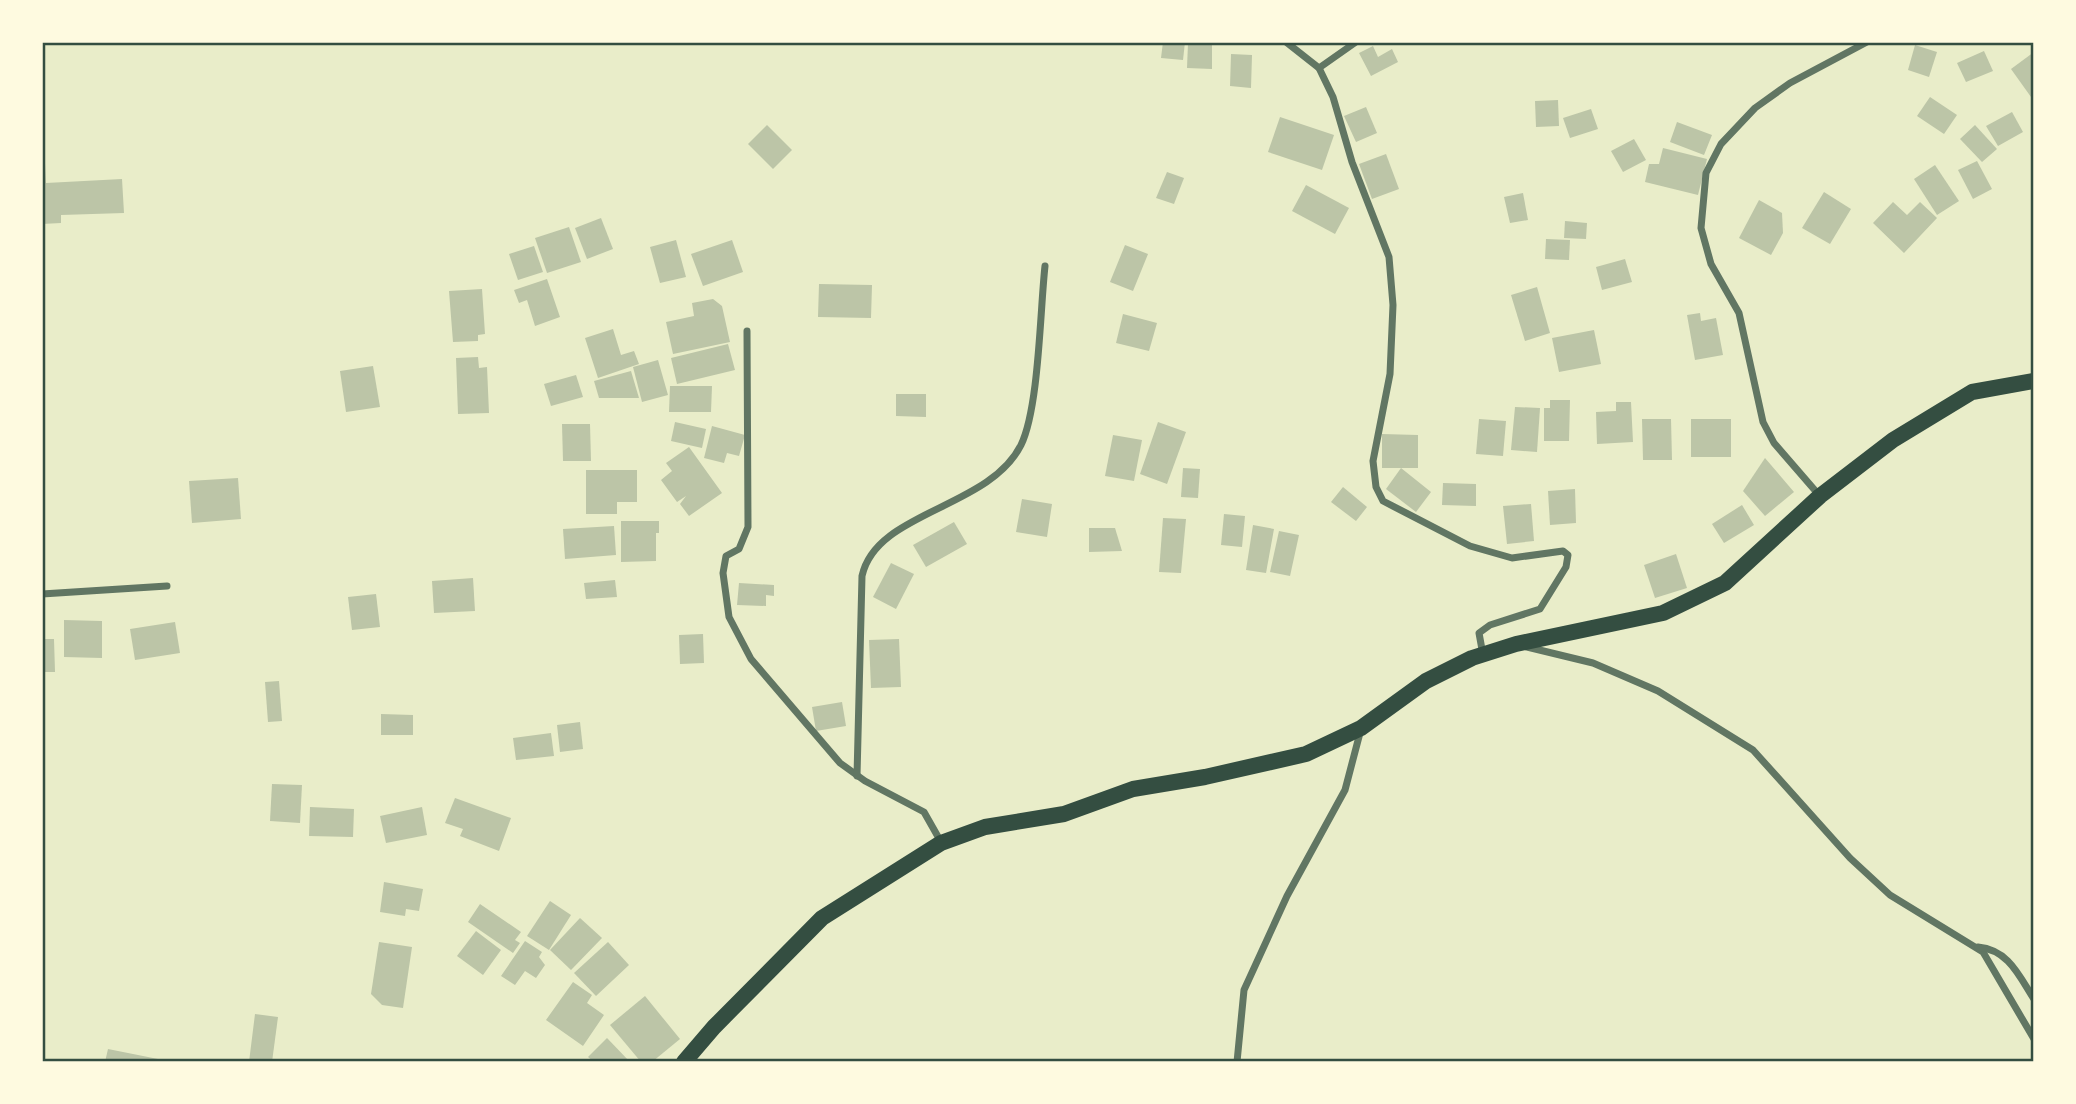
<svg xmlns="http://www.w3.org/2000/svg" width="2076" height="1104" viewBox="0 0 2076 1104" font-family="'Noto Sans',sans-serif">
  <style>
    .building { fill: #bcc5a7 }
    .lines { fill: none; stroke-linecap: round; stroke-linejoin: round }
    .minor { stroke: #617663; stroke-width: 7 }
    .primary { stroke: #344e41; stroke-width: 16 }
    .neatline { fill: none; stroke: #344e41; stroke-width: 2.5 }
  </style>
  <rect width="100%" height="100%" fill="#e9edc9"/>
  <g class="building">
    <polygon points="1163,42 1185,42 1183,60 1161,58"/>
    <polygon points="1188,43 1212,43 1212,69 1187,68"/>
    <polygon points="1915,45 1937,52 1929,77 1908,70"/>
    <polygon points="1373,46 1378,57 1392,49 1398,62 1371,76 1359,53"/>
    <polygon points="1984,51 1993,71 1966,82 1957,63"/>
    <polygon points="2034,52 2034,95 2031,97 2011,69"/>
    <polygon points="1231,54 1252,55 1251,88 1230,86"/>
    <polygon points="1930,97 1957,115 1944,134 1917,116"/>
    <polygon points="1558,100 1559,126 1536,127 1535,101"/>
    <polygon points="1366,107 1377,133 1356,142 1344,116"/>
    <polygon points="1591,109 1598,129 1570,138 1563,118"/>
    <polygon points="2012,112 2023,132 1998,146 1986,126"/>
    <polygon points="1280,117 1334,135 1322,170 1268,152"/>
    <polygon points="1677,122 1712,135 1704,155 1670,142"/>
    <polygon points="767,125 792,150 773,169 748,144"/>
    <polygon points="1975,125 1997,149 1982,162 1960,139"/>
    <polygon points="1634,139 1646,160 1623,172 1611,151"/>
    <polygon points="1663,148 1707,159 1698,195 1645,182 1649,164 1659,164"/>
    <polygon points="1386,154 1399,189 1372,199 1359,164"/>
    <polygon points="1977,161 1992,189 1973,199 1958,170"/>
    <polygon points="42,163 45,163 46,183 122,179 124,213 61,215 61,223 42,224"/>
    <polygon points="1935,165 1959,201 1937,215 1914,179"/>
    <polygon points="1167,172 1184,178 1174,204 1156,198"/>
    <polygon points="1306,185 1349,208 1335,234 1292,211"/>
    <polygon points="1824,192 1851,209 1830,244 1802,228"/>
    <polygon points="1523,193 1528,220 1510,223 1504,197"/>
    <polygon points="1759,200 1782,213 1783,233 1771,255 1739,238"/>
    <polygon points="1893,202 1907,215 1920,202 1937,218 1904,253 1873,223"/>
    <polygon points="601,218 613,249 587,259 575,228"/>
    <polygon points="1565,221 1587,223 1586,239 1564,238"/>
    <polygon points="569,227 581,262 547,273 535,238"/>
    <polygon points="1546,239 1570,240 1569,260 1545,259"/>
    <polygon points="676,240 686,277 660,283 650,247"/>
    <polygon points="732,240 743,272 703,286 691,254"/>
    <polygon points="1125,245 1148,254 1133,291 1110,282"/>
    <polygon points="534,246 543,272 518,280 509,254"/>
    <polygon points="1625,259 1632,282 1602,290 1596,267"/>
    <polygon points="547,279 560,317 535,326 527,300 519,303 514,290"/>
    <polygon points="819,284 872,285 871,318 818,317"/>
    <polygon points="1537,287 1550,333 1525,341 1511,295"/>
    <polygon points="482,289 485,334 478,335 478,341 453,342 449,291"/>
    <polygon points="713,299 722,306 730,342 673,354 666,322 694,316 692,303"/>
    <polygon points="1700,313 1701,321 1716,318 1723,355 1695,360 1687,315"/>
    <polygon points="1123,314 1157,323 1149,351 1116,343"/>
    <polygon points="613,329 621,355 634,351 639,364 598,378 585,338"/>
    <polygon points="1594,330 1601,364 1559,372 1552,338"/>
    <polygon points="728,344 735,370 677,384 671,358"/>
    <polygon points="478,357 479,368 487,367 489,413 458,414 456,358"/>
    <polygon points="658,360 668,395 642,402 633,367"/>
    <polygon points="373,366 380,407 346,412 340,371"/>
    <polygon points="631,371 639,398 599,398 594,381"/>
    <polygon points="576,375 583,397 551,406 544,384"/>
    <polygon points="670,386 712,386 711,412 669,412"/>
    <polygon points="896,394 926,394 926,417 896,416"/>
    <polygon points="1550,400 1570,400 1569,441 1544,441 1544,408 1550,408"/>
    <polygon points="1616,402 1631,402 1633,442 1597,444 1596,412 1616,411"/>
    <polygon points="1515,407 1540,408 1537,452 1511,450"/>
    <polygon points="1479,419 1506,421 1503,456 1476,454"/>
    <polygon points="1642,419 1671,419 1672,460 1643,460"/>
    <rect x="1691" y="419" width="40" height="38"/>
    <polygon points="675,422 706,429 702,448 671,441"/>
    <polygon points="1158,422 1186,432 1167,484 1140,474"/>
    <polygon points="562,424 590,424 591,461 563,461"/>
    <polygon points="712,426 745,435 739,456 727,453 724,463 704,458"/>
    <polygon points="1382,434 1418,435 1418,468 1382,468"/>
    <polygon points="1113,435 1142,440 1134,481 1105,476"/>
    <polygon points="689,447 722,493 689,516 680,504 686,496 677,502 661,480 672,471 666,463"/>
    <polygon points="1765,458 1794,492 1765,516 1743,491"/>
    <polygon points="1183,468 1200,469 1198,498 1181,497"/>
    <polygon points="1401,468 1431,492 1416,512 1386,489"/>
    <polygon points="586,470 637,470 637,502 617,502 617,514 586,514"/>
    <polygon points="238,478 241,519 192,523 189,481"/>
    <polygon points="1443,483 1476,484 1476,506 1442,505"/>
    <polygon points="1343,487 1367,507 1356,521 1331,502"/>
    <polygon points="1575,489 1576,523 1550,525 1548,491"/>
    <polygon points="1022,499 1052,504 1047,537 1016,532"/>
    <polygon points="1531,504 1534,541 1507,544 1503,506"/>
    <polygon points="1742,505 1754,525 1724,543 1712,524"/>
    <polygon points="1224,514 1245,516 1242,547 1221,545"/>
    <polygon points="1163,518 1186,519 1181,573 1159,572"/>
    <polygon points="621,521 659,521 659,533 656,533 656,561 621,562"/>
    <polygon points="954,522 967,544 926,567 913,545"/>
    <polygon points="1253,525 1274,529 1266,573 1246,570"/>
    <polygon points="614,526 616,555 565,559 563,529"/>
    <polygon points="1089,528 1115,528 1122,551 1089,552"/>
    <polygon points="1279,531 1299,535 1290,576 1270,572"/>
    <polygon points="1676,554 1687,588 1655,598 1644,565"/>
    <polygon points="891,563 914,574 896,609 873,597"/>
    <polygon points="473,578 475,611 434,613 432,581"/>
    <polygon points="615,580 617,597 586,599 584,583"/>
    <polygon points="739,583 774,585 774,596 766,595 766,606 737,605"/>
    <polygon points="376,594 380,627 352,630 348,597"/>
    <polygon points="64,620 102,621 102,658 64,657"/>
    <polygon points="175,622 180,653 135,660 130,629"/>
    <polygon points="703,634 704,663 680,664 679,635"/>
    <polygon points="42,639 54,639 55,672 42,672"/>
    <polygon points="899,639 901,687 871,688 869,640"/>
    <polygon points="279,681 282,721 268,722 265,682"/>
    <polygon points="842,702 846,726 816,731 812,707"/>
    <polygon points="381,714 413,715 413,735 381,735"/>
    <polygon points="580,722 583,749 560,752 557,725"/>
    <polygon points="551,733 554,756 516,760 513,738"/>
    <polygon points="272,784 302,785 300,823 270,821"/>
    <polygon points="455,798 511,818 499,851 460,836 463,829 445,823"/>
    <polygon points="310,807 354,809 353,837 309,836"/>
    <polygon points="422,807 427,835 386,843 380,816"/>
    <polygon points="384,882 423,889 419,911 406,909 405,916 380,912"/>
    <polygon points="550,901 571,915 549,950 527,936"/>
    <polygon points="480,904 521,932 515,940 520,943 513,953 468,922"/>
    <polygon points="580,918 602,938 571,970 550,950"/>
    <polygon points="476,931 501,950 483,975 457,956"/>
    <polygon points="525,941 542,952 539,957 545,965 536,978 525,971 515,985 501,976"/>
    <polygon points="379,942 412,947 403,1008 382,1005 371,994"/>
    <polygon points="608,942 629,965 596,996 574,973"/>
    <polygon points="573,982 592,995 587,1003 604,1015 583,1046 546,1020"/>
    <polygon points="645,996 680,1039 652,1062 641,1062 610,1025"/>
    <polygon points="255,1014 278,1017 272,1062 249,1062"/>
    <polygon points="607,1038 630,1062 594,1062 588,1057"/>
    <polygon points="108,1049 168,1061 167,1062 105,1062"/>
  </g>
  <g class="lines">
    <g class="minor">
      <polyline points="1286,42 1319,68 1333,97 1352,162 1389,257 1393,305 1390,374 1373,461 1376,487 1383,501 1470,546 1512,558 1563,551 1568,555 1566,567 1540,609 1490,625 1479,633 1483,655"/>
      <polyline points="1319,68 1356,42"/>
      <polyline points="747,331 748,527 739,549 726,556 723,573 729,617 751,659 840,763 865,781 924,812 941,842"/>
      <polyline points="1819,495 1774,443 1763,422 1739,313 1711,264 1701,228 1706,173 1721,144 1755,108 1790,83 1867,42"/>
      <polyline points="42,594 167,586"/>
      <polyline points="1527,647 1593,663 1658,691 1753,750 1850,858 1890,895 1983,952 2034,1039"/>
      <path d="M 857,776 L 862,576 C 876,511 989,509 1021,445 C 1039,408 1040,311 1045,266"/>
      <path d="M 1978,947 C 2009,950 2019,976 2034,999"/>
      <polyline points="1237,1062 1244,990 1287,896 1345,790 1361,729"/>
    </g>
    <polyline class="primary" points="684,1062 714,1027 822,918 941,843 985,827 1064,814 1133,789 1205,777 1306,754 1361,728 1426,681 1472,658 1516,644 1663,613 1725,583 1820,496 1893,440 1972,392 2034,381"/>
  </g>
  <rect width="2076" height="1104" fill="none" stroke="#fefae0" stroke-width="88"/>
  <rect x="44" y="44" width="1988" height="1016" class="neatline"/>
</svg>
